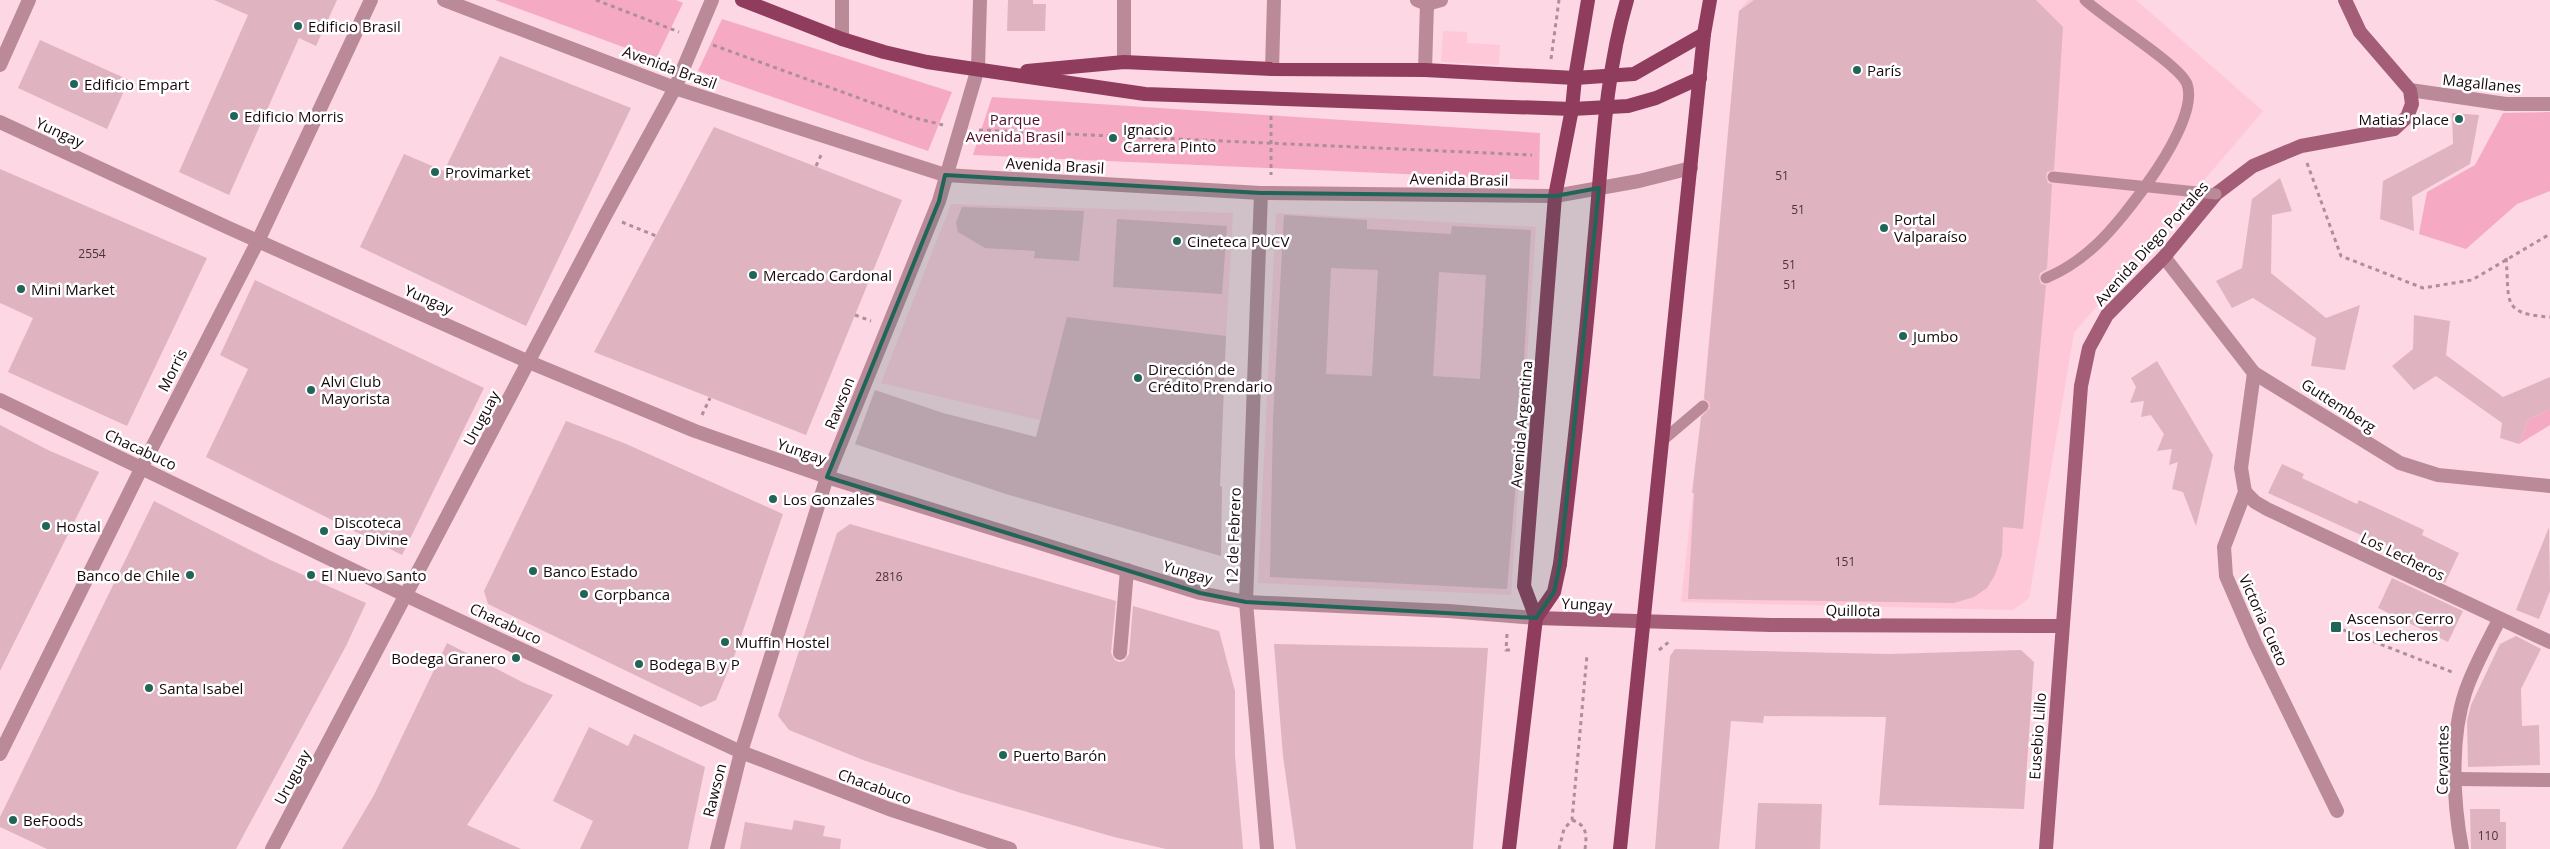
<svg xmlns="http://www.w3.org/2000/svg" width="2550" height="849" viewBox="0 0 2550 849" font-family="'Open Sans',sans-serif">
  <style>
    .built { fill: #fec8d9 }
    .green { fill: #f6a9c3 }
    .building { fill: #e0b3c1; fill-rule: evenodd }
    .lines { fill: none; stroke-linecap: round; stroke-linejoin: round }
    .path { stroke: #ad8f98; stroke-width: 3; stroke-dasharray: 4 4; stroke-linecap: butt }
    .service { stroke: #bb8a99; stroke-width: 11 }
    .minor { stroke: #bb8a99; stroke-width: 14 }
    .tertiary { stroke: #bb8a99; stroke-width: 14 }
    .secondary { stroke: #a35d76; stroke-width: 14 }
    .primary { stroke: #903c5d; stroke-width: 14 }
    .service-bridge { stroke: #bb8a99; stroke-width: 11 }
    .primary-bridge { stroke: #903c5d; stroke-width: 14 }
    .marked { fill: #206558; fill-opacity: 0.2; stroke: #206558; stroke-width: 4; stroke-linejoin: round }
    .poi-dot { fill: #206558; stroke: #fff; stroke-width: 2 }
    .labels { text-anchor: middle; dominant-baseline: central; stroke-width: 5; stroke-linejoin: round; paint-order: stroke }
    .number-label { font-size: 12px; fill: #4a343b }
    .poi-label { font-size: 15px; fill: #18090e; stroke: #fff; text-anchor: start }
    .street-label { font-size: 15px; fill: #18090e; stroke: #fff }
    .park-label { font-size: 15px; fill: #530f2e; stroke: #fff }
  </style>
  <rect width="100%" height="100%" fill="#fdd7e3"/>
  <g class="built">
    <polygon points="1748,0 2136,0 2263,111 2074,333 2029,598 2013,610 1681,602 1703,406 1739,11"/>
    <polygon points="1443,31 1467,32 1467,43 1500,45 1499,65 1441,62"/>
    <polygon points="951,204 1233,213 1226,336 1068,317 1040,420 881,383"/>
    <polygon points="1276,213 1536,227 1511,595 1258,583"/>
  </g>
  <g class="green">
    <polygon points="495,0 676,0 683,3 656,59"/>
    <polygon points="722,19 952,92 928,151 698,71"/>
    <polygon points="992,97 1540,133 1539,180 973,155"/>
    <polygon points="2550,112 2550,191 2517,204 2466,249 2419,234 2427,192 2475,165 2503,113"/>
    <polygon points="2550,409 2550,425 2519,444 2528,420"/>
  </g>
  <g class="building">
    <polygon points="214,0 337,0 316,46 299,38 229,195 179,172 248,15"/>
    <polygon points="1008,0 1033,0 1033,4 1046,4 1045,31 1007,31"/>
    <polygon points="1754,0 2036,0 2063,27 2054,170 2047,172 2046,177 2048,183 2052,184 2047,269 2040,273 2039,278 2041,284 2046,285 2023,529 2003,527 2002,555 1995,575 1987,588 1974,597 1954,603 1688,599 1694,493 1692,493 1701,417 1710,408 1709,402 1704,399 1739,11"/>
    <polygon points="40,40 129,80 107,129 18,88"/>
    <polygon points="500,56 631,108 526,326 360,247 404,154 444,171"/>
    <polygon points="2452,113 2479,115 2470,164 2412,197 2414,231 2380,219 2383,181 2453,144"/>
    <polygon points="714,127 902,200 806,435 594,352"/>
    <polygon points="0,169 207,258 127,426 8,372 33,318 0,303"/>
    <polygon points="2280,178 2292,211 2272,215 2271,273 2326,318 2360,305 2345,370 2311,366 2316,338 2253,298 2232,308 2216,281 2242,268 2252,199"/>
    <polygon points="962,207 1084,211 1079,261 1034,258 1035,251 985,248 958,232 956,223"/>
    <path d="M 1284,215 L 1367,220 L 1367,229 L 1451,234 L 1452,226 L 1531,230 L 1520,433 L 1507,589 L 1270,577 L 1273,418 ZM 1331,268 L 1378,270 L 1372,376 L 1326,374 ZM 1439,272 L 1486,275 L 1480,379 L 1433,376 Z"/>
    <polygon points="1117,219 1227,226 1222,294 1113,287"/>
    <polygon points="255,280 484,388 402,555 206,457 248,369 220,355"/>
    <polygon points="2414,315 2450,321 2446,355 2503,397 2550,377 2550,409 2528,420 2519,444 2500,438 2502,423 2436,376 2414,390 2392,366 2413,349"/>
    <polygon points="1067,317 1226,336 1220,486 1222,487 1221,556 1006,494 855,444 875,390 943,413 1036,437"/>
    <polygon points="2157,361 2213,455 2196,526 2183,492 2172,489 2178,462 2169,465 2172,449 2157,451 2164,434 2151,415 2141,417 2144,401 2130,403 2136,387 2131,378"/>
    <polygon points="566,421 624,443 783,514 735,654 716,700 701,707 488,604 484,591"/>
    <polygon points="0,425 48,450 99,472 0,671"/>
    <polygon points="2282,464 2304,474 2302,478 2357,504 2359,500 2424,530 2422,535 2459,553 2445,583 2400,562 2403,554 2268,493"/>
    <polygon points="154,501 270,560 366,603 346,646 236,849 47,849 0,827 0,817"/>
    <polygon points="850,524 1116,601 1111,653 1115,660 1119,662 1124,661 1129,654 1133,606 1219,631 1235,691 1235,755 1243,849 1166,849 1114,837 961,793 863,760 789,730 778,716 837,533"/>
    <polygon points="2549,527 2550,591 2539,619 2516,610"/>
    <polygon points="2392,578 2463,611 2448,642 2378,608"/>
    <polygon points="2516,636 2541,649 2521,689 2522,726 2539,725 2540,765 2468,767 2467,721 2471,705 2500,644"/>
    <polygon points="447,643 524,683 553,695 467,825 521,849 342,849 374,795"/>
    <polygon points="1274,644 1488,648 1473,849 1296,849 1283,756"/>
    <polygon points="1675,649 1889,654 2021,650 2034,662 2024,809 1879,805 1886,717 1764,716 1763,723 1731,721 1719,849 1655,849 1670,656"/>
    <polygon points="589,727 628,746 634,734 705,767 688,849 580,849 593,821 553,801"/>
    <polygon points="1758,803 1822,804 1820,849 1755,849"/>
    <polygon points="2470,809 2500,809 2500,822 2506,822 2506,849 2471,849"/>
    <polygon points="794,820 825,826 823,836 841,839 840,849 740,849 745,822 792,830"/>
  </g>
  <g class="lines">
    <g class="path">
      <polyline points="596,0 679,32"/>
      <polyline points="713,45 911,117 943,125"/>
      <polyline points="1551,59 1559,0"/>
      <polyline points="1271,116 1271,175"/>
      <polyline points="979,130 1532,155"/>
      <polyline points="2307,163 2341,256 2423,288 2472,280 2550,234"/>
      <polyline points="816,166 822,153"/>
      <polyline points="622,222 656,236"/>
      <path d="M 2506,258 C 2510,301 2500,314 2550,317"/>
      <polyline points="855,315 871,321"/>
      <polyline points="702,415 710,398"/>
      <polyline points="2336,627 2452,672"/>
      <polyline points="1507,634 1506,650 1514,650"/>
      <polyline points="1659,650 1670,641"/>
      <path d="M 1572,820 C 1587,825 1587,835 1585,849"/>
      <polyline points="1559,849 1564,829 1572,820 1587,655"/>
    </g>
    <g class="service">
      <path d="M 2046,278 C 2065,270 2081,259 2096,245 C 2123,220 2201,122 2187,84 C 2180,65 2105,19 2085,0"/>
      <polyline points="1663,440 1703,406"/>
    </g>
    <g class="minor">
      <polyline points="1417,0 1427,4 1441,0"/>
      <polyline points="842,39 842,0"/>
      <polyline points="1124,62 1124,0"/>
      <polyline points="0,65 29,0"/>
      <polyline points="1272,69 1274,0"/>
      <polyline points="1425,70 1427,4"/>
      <polyline points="2410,90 2506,104 2550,104"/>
      <polyline points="1261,193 1246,602 1267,849"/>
      <polyline points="1555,196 1639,181 1691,168"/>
      <polyline points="2164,257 2254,373 2400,463 2438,475 2550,486"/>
      <polyline points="2254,373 2241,468 2245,492 2224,547 2226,576 2255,643 2337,811"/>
      <polyline points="2245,492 2255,502 2267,509 2550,642"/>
      <polyline points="1120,653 1127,570"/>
      <polyline points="0,754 142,467 258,241 371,0"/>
      <polyline points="2456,779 2550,780"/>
      <polyline points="717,849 741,752 827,477 939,201 978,68 980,0"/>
      <path d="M 2462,849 C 2453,802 2450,739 2465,693 C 2473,668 2487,644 2499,620"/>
    </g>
    <g class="tertiary">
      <polyline points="444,0 675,88 945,175 1261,193 1555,196"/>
      <polyline points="0,122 231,229 529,362 695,431 827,477 1200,593 1246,602 1448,611 1536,618"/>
      <polyline points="0,400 407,596 741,752 889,809 1010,849"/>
      <polyline points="272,849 605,216 675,88 712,0"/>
    </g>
    <g class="secondary">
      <polyline points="1536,618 1771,625 2062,626"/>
      <polyline points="2046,849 2081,386 2089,348 2107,315 2164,257 2216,194 2253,166 2301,146 2394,129 2407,117 2412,104 2410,90 2360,32 2345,0"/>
    </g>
    <g class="primary">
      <polyline points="742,0 842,39 884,52 927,62 1145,94 1572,109 1628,106 1656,98 1700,78"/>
      <polyline points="1027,71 1124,62 1272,69 1425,70 1575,78 1634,74 1704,34"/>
      <polyline points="1536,618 1554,592 1560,564"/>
      <polyline points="1509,849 1536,618 1524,586 1555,196 1572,109 1575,78 1588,0"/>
      <polyline points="1620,849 1704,34 1710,0"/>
    </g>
    <polyline class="service-bridge" points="2053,177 2216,194"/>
    <path class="primary-bridge" d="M 1560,564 C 1573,457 1585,351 1594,244 C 1602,163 1604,78 1627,0"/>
  </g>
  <path class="marked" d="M 945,175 L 1261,193 L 1555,196 L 1599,188 L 1560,564 L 1554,592 L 1536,618 L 1246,602 L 1200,593 L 827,477 L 939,201 Z"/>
  <g class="poi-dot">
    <circle cx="298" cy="26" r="5"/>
    <circle cx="1857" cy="70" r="5"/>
    <circle cx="74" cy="84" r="5"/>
    <circle cx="234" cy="116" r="5"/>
    <circle cx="2459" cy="119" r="5"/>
    <circle cx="1113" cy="138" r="5"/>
    <circle cx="435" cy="172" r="5"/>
    <circle cx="1884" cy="228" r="5"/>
    <circle cx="1177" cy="241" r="5"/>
    <circle cx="753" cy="275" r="5"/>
    <circle cx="21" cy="289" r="5"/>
    <circle cx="1903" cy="336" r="5"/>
    <circle cx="1138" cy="378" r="5"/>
    <circle cx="311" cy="390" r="5"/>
    <circle cx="773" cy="499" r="5"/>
    <circle cx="46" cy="526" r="5"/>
    <circle cx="324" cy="531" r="5"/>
    <circle cx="533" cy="571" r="5"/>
    <circle cx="190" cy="575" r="5"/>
    <circle cx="311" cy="575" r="5"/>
    <circle cx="584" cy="594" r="5"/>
    <rect x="2330" y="621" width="12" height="12" rx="2.5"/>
    <circle cx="725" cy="642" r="5"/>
    <circle cx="516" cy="658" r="5"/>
    <circle cx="639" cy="664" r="5"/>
    <circle cx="149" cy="688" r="5"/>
    <circle cx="1003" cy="755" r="5"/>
    <circle cx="13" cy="820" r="5"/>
  </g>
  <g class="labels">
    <g class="number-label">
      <text x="1782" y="175">51</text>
      <text x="1798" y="209">51</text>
      <text x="92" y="253">2554</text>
      <text x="1789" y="264">51</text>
      <text x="1790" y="284">51</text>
      <text x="1845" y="561">151</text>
      <text x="889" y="576">2816</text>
      <text x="2488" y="835">110</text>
    </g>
    <g class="poi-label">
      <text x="308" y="26">Edificio Brasil</text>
      <text x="1867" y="70">París</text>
      <text x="84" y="84">Edificio Empart</text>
      <text x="244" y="116">Edificio Morris</text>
      <text x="2449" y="119" text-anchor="end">Matias' place</text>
      <text x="1123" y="129">Ignacio<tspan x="1123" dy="17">Carrera Pinto</tspan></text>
      <text x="445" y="172">Provimarket</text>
      <text x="1894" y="219">Portal<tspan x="1894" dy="17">Valparaíso</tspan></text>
      <text x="1187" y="241">Cineteca PUCV</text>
      <text x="763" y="275">Mercado Cardonal</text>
      <text x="31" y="289">Mini Market</text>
      <text x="1913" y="336">Jumbo</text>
      <text x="1148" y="369">Dirección de<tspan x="1148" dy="17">Crédito Prendario</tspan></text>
      <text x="321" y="381">Alvi Club<tspan x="321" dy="17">Mayorista</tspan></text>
      <text x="783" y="499">Los Gonzales</text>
      <text x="334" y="522">Discoteca<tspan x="334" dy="17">Gay Divine</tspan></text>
      <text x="56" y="526">Hostal</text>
      <text x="543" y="571">Banco Estado</text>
      <text x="180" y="575" text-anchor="end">Banco de Chile</text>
      <text x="321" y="575">El Nuevo Santo</text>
      <text x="594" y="594">Corpbanca</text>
      <text x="2347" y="618">Ascensor Cerro<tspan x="2347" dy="17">Los Lecheros</tspan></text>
      <text x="735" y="642">Muffin Hostel</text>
      <text x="506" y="658" text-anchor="end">Bodega Granero</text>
      <text x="649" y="664">Bodega B y P</text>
      <text x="159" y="688">Santa Isabel</text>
      <text x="1013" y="755">Puerto Barón</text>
      <text x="23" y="820">BeFoods</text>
    </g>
    <g class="street-label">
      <text transform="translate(670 67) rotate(20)">Avenida Brasil</text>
      <text transform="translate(2482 83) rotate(6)">Magallanes</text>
      <text transform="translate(60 132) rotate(25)">Yungay</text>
      <text transform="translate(1055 165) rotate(3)">Avenida Brasil</text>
      <text transform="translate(1459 179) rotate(1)">Avenida Brasil</text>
      <text transform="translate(2151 243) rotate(-48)">Avenida Diego Portales</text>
      <text transform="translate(429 299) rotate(24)">Yungay</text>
      <text transform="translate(172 370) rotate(-63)">Morris</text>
      <text transform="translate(839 403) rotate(-68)">Rawson</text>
      <text transform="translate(2339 405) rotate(33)">Guttemberg</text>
      <text transform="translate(481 418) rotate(-62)">Uruguay</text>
      <text transform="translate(1521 424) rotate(-85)">Avenida Argentina</text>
      <text transform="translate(141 449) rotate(25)">Chacabuco</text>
      <text transform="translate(802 451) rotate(19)">Yungay</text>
      <text transform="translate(1233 536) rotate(-88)">12 de Febrero</text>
      <text transform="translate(2403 556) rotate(26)">Los Lecheros</text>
      <text transform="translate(1188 572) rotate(16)">Yungay</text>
      <text transform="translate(1587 604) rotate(3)">Yungay</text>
      <text transform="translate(1853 610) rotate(1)">Quillota</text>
      <text transform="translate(2264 620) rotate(66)">Victoria Cueto</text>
      <text transform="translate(506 623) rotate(25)">Chacabuco</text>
      <text transform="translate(2037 736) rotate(-86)">Eusebio Lillo</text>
      <text transform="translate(2442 760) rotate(-89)">Cervantes</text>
      <text transform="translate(292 777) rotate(-62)">Uruguay</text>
      <text transform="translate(875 786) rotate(20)">Chacabuco</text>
      <text transform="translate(714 790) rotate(-76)">Rawson</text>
    </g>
    <g class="park-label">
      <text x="1015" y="119">Parque<tspan x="1015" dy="17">Avenida Brasil</tspan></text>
    </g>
  </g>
</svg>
